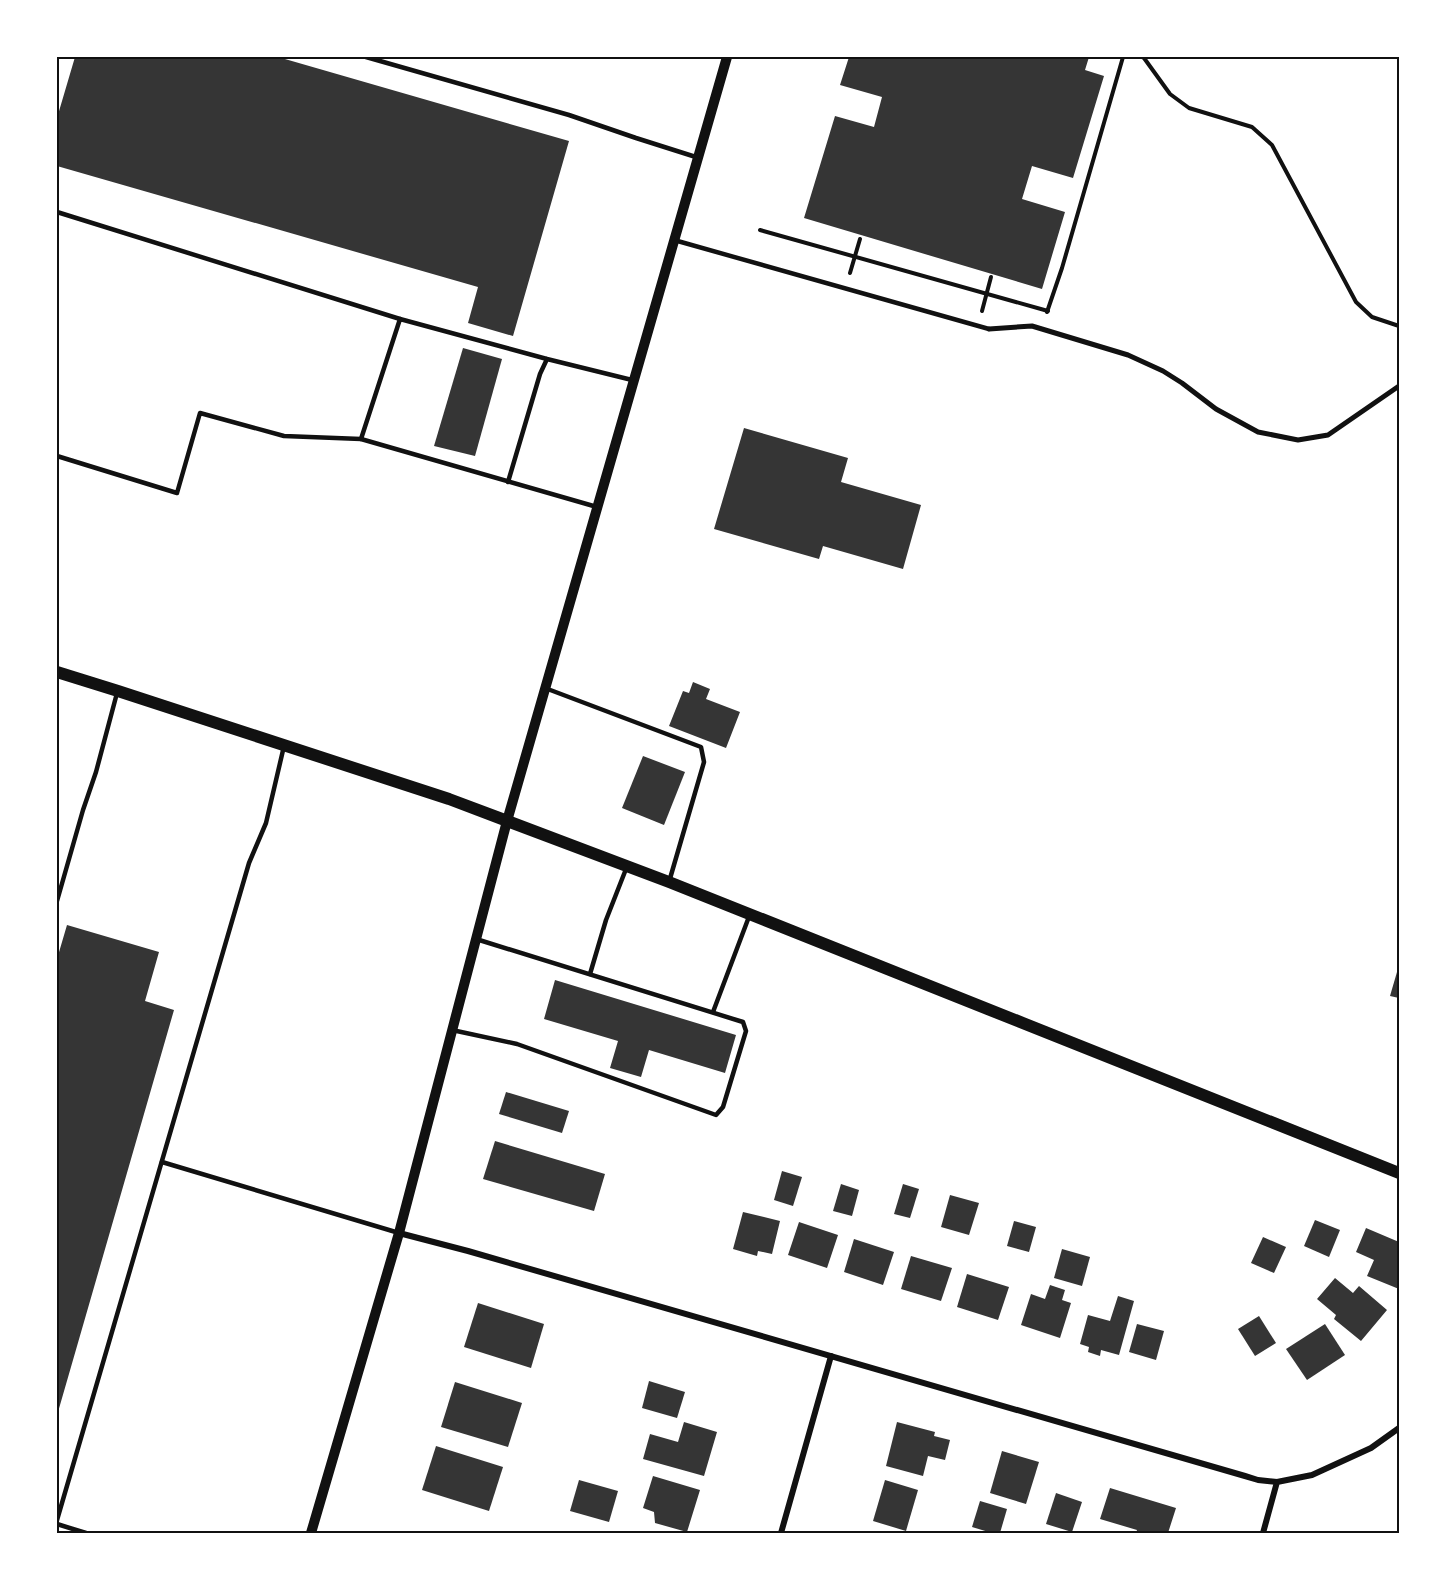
<svg xmlns="http://www.w3.org/2000/svg" width="1456" height="1590" viewBox="0 0 1456 1590" font-family="Manrope,sans-serif">
  <style>
    .building { fill: #353535 }
    .lines { fill: none; stroke-linecap: round; stroke-linejoin: round }
    .path { stroke: #111; stroke-width: 4 }
    .service { stroke: #111; stroke-width: 4.5 }
    .pedestrian { stroke: #111; stroke-width: 5 }
    .minor { stroke: #111; stroke-width: 6 }
    .tertiary { stroke: #111; stroke-width: 10 }
    .secondary { stroke: #111; stroke-width: 12 }
    .neatline { fill: none; stroke: #111; stroke-width: 2 }
  </style>
  <rect width="100%" height="100%" fill="#fff"/>
  <g class="building">
    <polygon points="75,57 278,57 569,141 513,336 468,323 478,287 57,166 57,118"/>
    <polygon points="849,57 1089,57 1085,70 1104,76 1073,178 1032,166 1022,199 1065,212 1042,289 804,218 835,116 874,127 882,97 840,85"/>
    <polygon points="463,348 502,359 475,456 434,446"/>
    <polygon points="744,428 848,458 841,482 921,505 903,569 823,546 819,559 714,529"/>
    <polygon points="693,682 710,689 706,699 740,712 726,748 669,726 683,691 689,693"/>
    <polygon points="643,756 685,772 664,825 622,808"/>
    <polygon points="67,925 159,952 145,1001 174,1010 58,1412 57,959"/>
    <polygon points="1397,972 1399,972 1399,998 1390,996"/>
    <polygon points="555,980 736,1035 725,1073 649,1050 641,1077 610,1068 618,1041 544,1019"/>
    <polygon points="506,1092 569,1111 562,1133 499,1114"/>
    <polygon points="495,1141 605,1174 594,1211 483,1179"/>
    <polygon points="782,1171 802,1177 793,1206 774,1200"/>
    <polygon points="841,1184 859,1190 852,1216 833,1211"/>
    <polygon points="903,1184 919,1189 910,1218 894,1214"/>
    <polygon points="950,1195 979,1203 969,1235 941,1227"/>
    <polygon points="743,1212 780,1221 772,1254 758,1251 757,1256 733,1249"/>
    <polygon points="1315,1220 1340,1230 1329,1257 1304,1246"/>
    <polygon points="1014,1221 1036,1227 1029,1252 1007,1246"/>
    <polygon points="799,1222 838,1235 827,1268 788,1255"/>
    <polygon points="1366,1228 1399,1242 1399,1289 1367,1276 1374,1260 1356,1252"/>
    <polygon points="1263,1237 1286,1247 1274,1273 1251,1263"/>
    <polygon points="854,1239 894,1252 883,1285 844,1272"/>
    <polygon points="1062,1249 1090,1257 1082,1286 1054,1278"/>
    <polygon points="911,1256 952,1268 941,1301 901,1289"/>
    <polygon points="967,1274 1009,1287 998,1320 957,1307"/>
    <polygon points="1335,1278 1353,1293 1359,1286 1387,1310 1361,1341 1334,1319 1336,1315 1317,1299"/>
    <polygon points="1050,1285 1065,1290 1062,1300 1071,1303 1060,1338 1021,1325 1031,1294 1045,1299"/>
    <polygon points="1118,1296 1134,1301 1119,1355 1101,1350 1100,1356 1088,1352 1089,1347 1080,1344 1088,1315 1110,1321"/>
    <polygon points="478,1303 544,1324 531,1368 464,1347"/>
    <polygon points="1259,1316 1276,1343 1255,1356 1238,1329"/>
    <polygon points="1137,1324 1164,1331 1156,1360 1129,1352"/>
    <polygon points="1325,1324 1345,1355 1307,1380 1286,1349"/>
    <polygon points="649,1381 685,1392 677,1418 642,1408"/>
    <polygon points="455,1382 522,1403 508,1447 441,1427"/>
    <polygon points="684,1422 717,1432 704,1476 643,1459 650,1434 678,1442"/>
    <polygon points="897,1422 935,1432 934,1436 950,1440 945,1460 928,1456 923,1476 886,1466"/>
    <polygon points="436,1446 503,1467 489,1511 422,1490"/>
    <polygon points="1002,1451 1039,1462 1026,1504 990,1493"/>
    <polygon points="653,1476 700,1490 687,1532 655,1523 654,1512 643,1508"/>
    <polygon points="579,1480 618,1491 609,1522 570,1511"/>
    <polygon points="885,1480 918,1490 906,1531 873,1521"/>
    <polygon points="1110,1488 1176,1508 1168,1533 1136,1533 1137,1530 1100,1519"/>
    <polygon points="1056,1493 1082,1502 1072,1532 1046,1524"/>
    <polygon points="980,1501 1007,1509 1000,1533 992,1533 972,1527"/>
  </g>
  <g class="lines">
    <g class="path">
      <polyline points="1142,57 1144,58 1170,94 1189,108 1252,127 1272,145 1356,302 1372,317 1399,326"/>
      <polyline points="760,230 1048,311"/>
      <polyline points="850,273 860,239"/>
      <polyline points="982,311 991,277"/>
      <polyline points="1047,312 1062,268 1123,57"/>
    </g>
    <g class="service">
      <polyline points="366,57 569,115 636,138 699,158"/>
      <polyline points="57,212 400,319"/>
      <polyline points="674,240 989,329"/>
      <polyline points="57,456 177,493 200,413 284,436 361,439"/>
      <polyline points="508,482 540,374 547,359"/>
      <polyline points="597,507 361,439 400,319 547,359 632,380"/>
      <polyline points="545,688 701,747 704,762 669,882"/>
      <polyline points="57,901 83,810 96,772 117,693"/>
      <polyline points="590,974 606,920 626,869"/>
      <polyline points="713,1012 750,914"/>
      <polyline points="452,1030 517,1044 716,1115 723,1107 746,1031 743,1022 476,939"/>
      <polyline points="162,1162 399,1233"/>
      <polyline points="57,1520 249,863 266,823 284,746"/>
      <polyline points="57,1524 86,1533"/>
    </g>
    <polyline class="pedestrian" points="989,329 1032,326 1128,355 1163,371 1182,383 1216,409 1258,432 1298,440 1328,435 1399,386"/>
    <g class="minor">
      <polyline points="399,1233 468,1251 1245,1476 1258,1480 1277,1482"/>
      <polyline points="781,1533 831,1356"/>
      <polyline points="1263,1533 1277,1482 1312,1475 1371,1448 1399,1428"/>
    </g>
    <polyline class="tertiary" points="311,1533 399,1233 507,821 727,57"/>
    <polyline class="secondary" points="57,672 118,691 449,799 669,882 1399,1173"/>
  </g>
  <rect width="1456" height="1590" fill="none" stroke="#ffffff" stroke-width="117"/>
  <rect x="58" y="58" width="1340" height="1474" class="neatline"/>
</svg>
